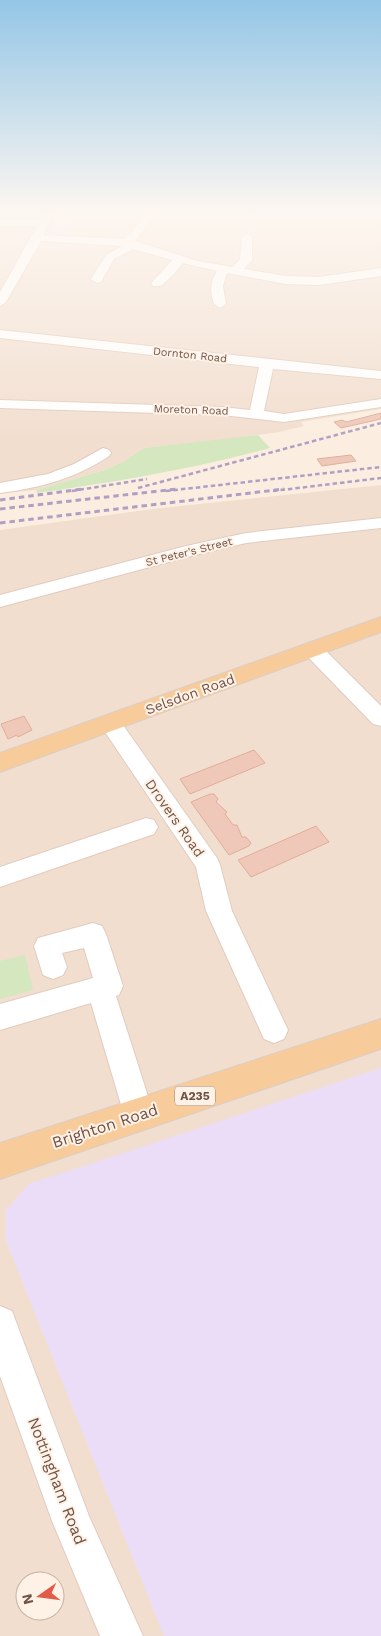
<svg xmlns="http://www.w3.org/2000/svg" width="381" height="1636" viewBox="0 0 381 1636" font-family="'Work Sans',sans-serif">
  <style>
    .residential { fill: #f2decf; fill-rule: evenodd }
    .education { fill: #ebddf7 }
    .green { fill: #d4e7bf }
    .building { fill: #efc8b9; stroke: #e1ad9a }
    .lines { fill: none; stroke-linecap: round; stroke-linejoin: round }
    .minor-casing { stroke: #e1cbbf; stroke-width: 2 }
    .major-casing { stroke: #d7cfcc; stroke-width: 2 }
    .minor { fill: #fff; fill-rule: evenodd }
    .major { fill: #f8cb9a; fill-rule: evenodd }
    .rail-far1 { stroke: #afa0c3; stroke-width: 2.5; stroke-dasharray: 4.5 3; stroke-linecap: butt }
    .rail { stroke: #afa0c3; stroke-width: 3; stroke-dasharray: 5.5 4; stroke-linecap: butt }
    .labels { text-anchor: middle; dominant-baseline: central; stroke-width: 4; stroke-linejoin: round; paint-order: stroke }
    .far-street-label { font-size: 11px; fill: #715248; stroke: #fef2e6 }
    .shield { fill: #fef2e6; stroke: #9b8277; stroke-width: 1 }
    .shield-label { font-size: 12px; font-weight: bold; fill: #715248 }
    .street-label { font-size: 14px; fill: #715248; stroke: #fef2e6 }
    .near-street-label { font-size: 16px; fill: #715248; stroke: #fef2e6 }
  </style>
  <rect width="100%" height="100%" fill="#fbeee0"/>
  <g class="residential">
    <polygon points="0,213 381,213 381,409 301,422 304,426 279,432 213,441 144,448 123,462 105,470 36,490 0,493"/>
    <path d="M 381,485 L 381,1636 L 0,1636 L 0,530 L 152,509 ZM 25,1581 L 55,1581 L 55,1611 L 25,1611 Z"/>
  </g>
  <g class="education">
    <polygon points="52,221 72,221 68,234 47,234"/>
    <polygon points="381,1068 381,1636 164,1636 6,1241 6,1210 29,1184"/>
  </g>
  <g class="green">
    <path d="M 258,435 L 270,448 C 193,469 115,482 37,493 L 36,490 L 105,470 L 123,462 L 144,448 Z"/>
    <polygon points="25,955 33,990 0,999 0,961"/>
  </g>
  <g class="building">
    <polygon points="381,413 381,419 341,428 334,422 342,420 346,422"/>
    <polygon points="351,455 356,461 322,466 317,459"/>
    <polygon points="24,716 32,730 18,737 17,735 8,739 1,724"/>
    <polygon points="254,750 265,763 190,794 180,779"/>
    <polygon points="210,794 214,794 218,799 216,802 227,812 225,814 233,825 237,825 242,837 246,837 251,843 249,846 229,855 191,802"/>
    <polygon points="316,826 329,842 251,877 238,860"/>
  </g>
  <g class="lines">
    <g class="minor-casing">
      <g id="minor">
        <path d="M 43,213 L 53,213 L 44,235 L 124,239 L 131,234 L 143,216 L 147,215 L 152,218 L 135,241 L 198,261 L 233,267 L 240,259 L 242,237 L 247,234 L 252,237 L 252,260 L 244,269 L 286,276 L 319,277 L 381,268 L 381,276 L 319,285 L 286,284 L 227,273 L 223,286 L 226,304 L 220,308 L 214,304 C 210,292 210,282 217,271 L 183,263 L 174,274 L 161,286 L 153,286 L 151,283 C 158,275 166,268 172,260 L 133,249 L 114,259 L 101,282 L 97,283 L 91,279 L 106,255 L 122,246 L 41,241 L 6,302 L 0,306 L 0,292 L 37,226 L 0,226 L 0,220 L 40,220 Z"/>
        <polygon points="0,330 381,371 381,379 273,369 264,411 284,414 381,399 381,407 284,422 222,415 0,408 0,400 222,407 250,410 259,367 0,338"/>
        <path d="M 103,448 L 109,450 L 111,453 L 109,456 C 75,479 39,488 0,493 L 0,483 L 48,474 L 74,464 Z"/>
        <polygon points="381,518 381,528 246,543 195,555 0,607 0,595 186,546 246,533"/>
        <polygon points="312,643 319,644 381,706 381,726 373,724 305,654 302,649 305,644"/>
        <polygon points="110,715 118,718 217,858 220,865 232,911 288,1030 284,1039 274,1043 264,1039 206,911 196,867 99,723 102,718"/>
        <polygon points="146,818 154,820 158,827 154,834 0,887 0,867"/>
        <polygon points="93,923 102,926 106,934 123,986 119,995 116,996 154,1115 150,1125 139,1130 128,1125 124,1115 91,1003 0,1030 0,1004 93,978 84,948 62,953 67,967 63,975 53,979 43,975 34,946 38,938"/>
        <polygon points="0,1306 12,1311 89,1516 143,1636 100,1636 52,1521 0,1376"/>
      </g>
    </g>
    <g class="major-casing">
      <g id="major">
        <polygon points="381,617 381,632 0,772 0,753"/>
        <polygon points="381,1019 381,1049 0,1179 0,1143"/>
      </g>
    </g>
    <use href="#minor" class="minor"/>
    <use href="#major" class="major"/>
    <g class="rail-far1">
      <polyline points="138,488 381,423"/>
      <polyline points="72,491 147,479"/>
      <polyline points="166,491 381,467"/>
      <polyline points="273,491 381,478"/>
    </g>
    <g class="rail">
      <polyline points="0,500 82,489"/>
      <polyline points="0,509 177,489"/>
      <polyline points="0,523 284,489"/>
    </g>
  </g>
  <linearGradient id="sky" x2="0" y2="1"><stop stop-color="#94c6e6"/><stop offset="0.48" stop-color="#fdf7f1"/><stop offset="1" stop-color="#fdf7f1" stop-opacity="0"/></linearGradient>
  <rect width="381" height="442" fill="url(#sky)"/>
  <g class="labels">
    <g class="far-street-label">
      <text transform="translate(190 355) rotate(6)">Dornton Road</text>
      <text transform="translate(191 410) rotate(2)">Moreton Road</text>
      <text transform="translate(189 552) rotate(-14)">St Peter's Street</text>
    </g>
    <rect class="shield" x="175" y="1086.5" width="40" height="19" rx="4"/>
    <g class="shield-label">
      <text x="195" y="1096">A235</text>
    </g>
    <g class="street-label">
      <text transform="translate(190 694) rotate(-20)">Selsdon Road</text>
      <text transform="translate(175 818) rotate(55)">Drovers Road</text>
    </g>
    <g class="near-street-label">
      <text transform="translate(105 1126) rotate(-18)">Brighton Road</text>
      <text transform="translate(57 1481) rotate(69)">Nottingham Road</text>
    </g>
  </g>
  <g transform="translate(40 1596) rotate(256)"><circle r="24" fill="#fef2e6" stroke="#c6b2a7"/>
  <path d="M0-4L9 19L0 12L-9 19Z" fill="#e25a48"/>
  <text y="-8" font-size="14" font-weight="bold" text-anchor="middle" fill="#715248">N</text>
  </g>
</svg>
